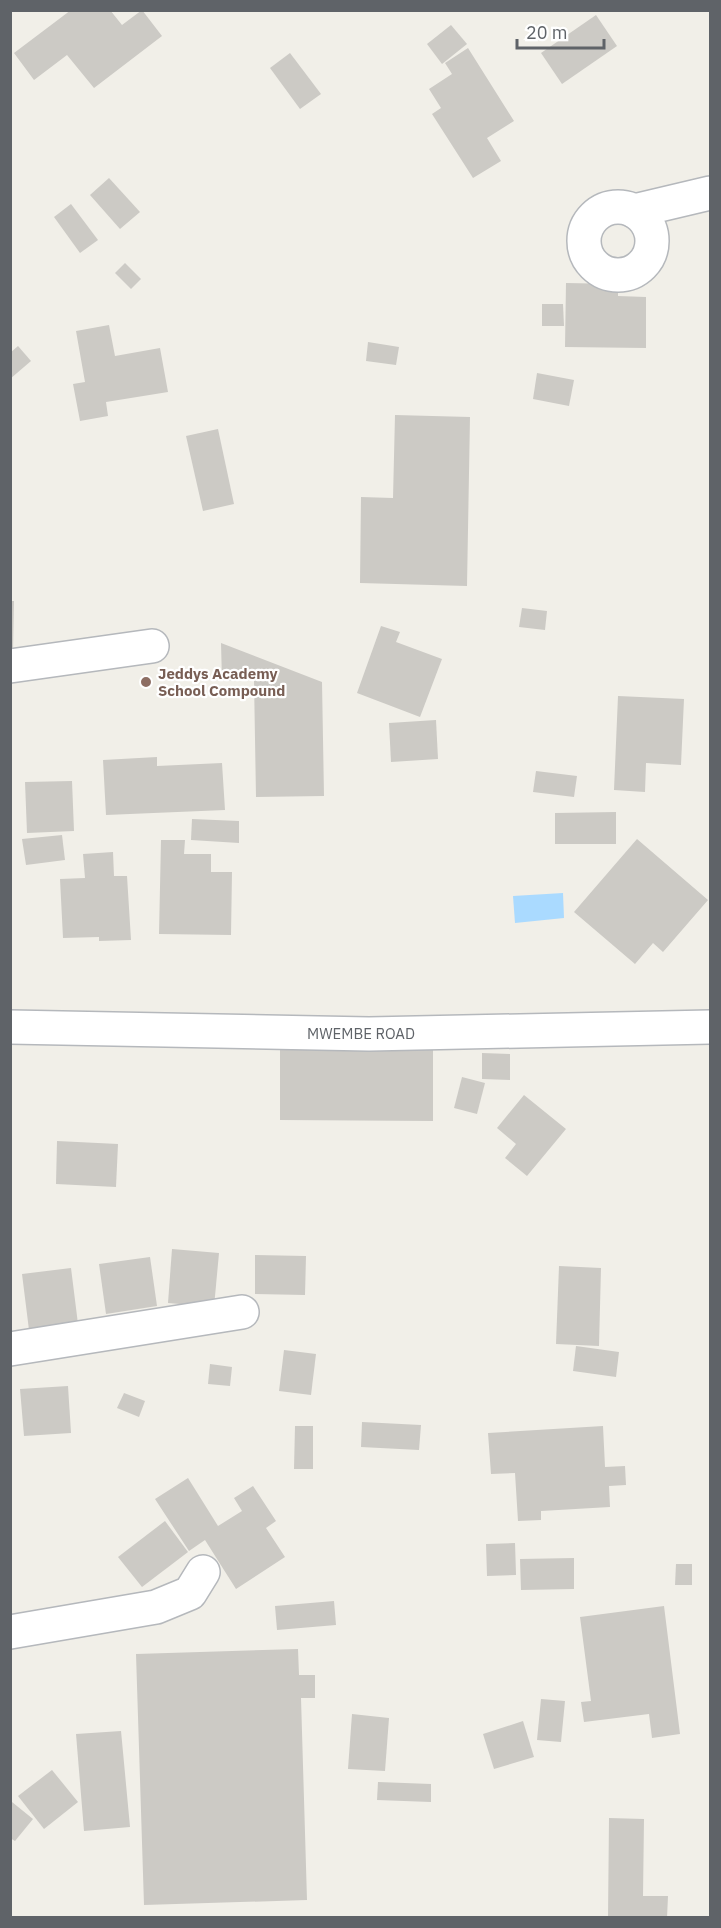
<svg xmlns="http://www.w3.org/2000/svg" width="721" height="1928" viewBox="0 0 721 1928" font-family="'IBM Plex Sans',sans-serif">
  <style>
    .water { fill: #aadaff }
    .building { fill: #cccac5 }
    .lines { fill: none; stroke-linecap: round; stroke-linejoin: round }
    .minor-casing { stroke: #b5b8bc; stroke-width: 36 }
    .minor { stroke: #fff; stroke-width: 33 }
    .education-dot { fill: #8d6e63; stroke: #fff; stroke-width: 2 }
    .labels { text-anchor: middle; dominant-baseline: central; stroke-width: 4.5; stroke-linejoin: round; paint-order: stroke }
    .education-label { font-size: 15px; font-weight: bold; fill: #785e54; stroke: #fff; text-anchor: start }
    .street-label { font-size: 15px; fill: #5f6368; stroke: #fff }
  </style>
  <rect width="100%" height="100%" fill="#f1efe8"/>
  <polygon class="water" points="563,893 564,918 515,923 513,896"/>
  <g class="building">
    <polygon points="71,10 110,10 122,25 142,10 162,36 94,88 67,55 34,80 14,53"/>
    <polygon points="596,15 617,46 562,84 541,53"/>
    <polygon points="451,25 467,44 442,64 427,44"/>
    <polygon points="468,48 514,121 487,138 501,161 473,178 432,114 441,108 429,89 452,74 445,63"/>
    <polygon points="290,53 321,94 300,109 270,68"/>
    <polygon points="109,178 140,212 120,229 90,195"/>
    <polygon points="71,204 98,240 80,253 54,217"/>
    <polygon points="125,263 141,279 131,289 115,273"/>
    <polygon points="566,283 618,284 618,296 646,297 646,348 565,347"/>
    <polygon points="542,304 563,304 564,326 542,326"/>
    <polygon points="109,325 115,356 160,348 168,392 106,402 108,416 80,421 73,384 85,382 76,331"/>
    <polygon points="368,342 399,347 396,365 366,361"/>
    <polygon points="18,346 31,361 10,379 10,353"/>
    <polygon points="537,373 574,380 569,406 533,399"/>
    <polygon points="395,415 470,417 467,586 360,583 361,497 393,498"/>
    <polygon points="218,429 234,504 203,511 186,436"/>
    <polygon points="10,601 14,601 13,651 10,650"/>
    <polygon points="522,608 547,611 545,630 519,627"/>
    <polygon points="381,626 400,632 396,642 442,659 420,717 357,693"/>
    <polygon points="221,643 322,682 324,796 256,797 254,680 222,681"/>
    <polygon points="618,696 684,699 681,765 646,763 645,792 614,790"/>
    <polygon points="436,720 438,759 391,762 389,723"/>
    <polygon points="157,757 157,766 222,763 225,810 106,815 103,760"/>
    <polygon points="536,771 577,776 574,797 533,792"/>
    <polygon points="72,781 74,831 27,833 25,782"/>
    <polygon points="616,812 616,844 555,844 555,813"/>
    <polygon points="192,819 239,821 239,843 191,840"/>
    <polygon points="62,835 65,860 26,865 22,839"/>
    <polygon points="637,839 708,900 663,952 653,943 635,964 574,912"/>
    <polygon points="161,840 185,840 184,854 211,854 211,872 232,872 231,935 159,934"/>
    <polygon points="113,852 114,876 127,876 131,940 99,941 99,937 63,938 60,879 85,878 83,854"/>
    <polygon points="280,1046 433,1046 433,1121 280,1120"/>
    <polygon points="482,1053 510,1054 510,1080 482,1079"/>
    <polygon points="462,1077 485,1083 477,1114 454,1108"/>
    <polygon points="524,1095 566,1129 527,1176 505,1158 516,1144 497,1128"/>
    <polygon points="57,1141 118,1144 116,1187 56,1184"/>
    <polygon points="172,1249 219,1253 214,1307 168,1303"/>
    <polygon points="255,1255 306,1256 305,1295 255,1294"/>
    <polygon points="150,1257 157,1306 106,1314 99,1264"/>
    <polygon points="559,1266 601,1268 599,1346 556,1344"/>
    <polygon points="71,1268 79,1332 30,1338 22,1274"/>
    <polygon points="576,1346 619,1352 616,1377 573,1371"/>
    <polygon points="284,1350 316,1354 311,1395 279,1391"/>
    <polygon points="210,1364 232,1367 230,1386 208,1384"/>
    <polygon points="68,1386 71,1433 24,1436 20,1389"/>
    <polygon points="124,1393 145,1401 139,1417 117,1408"/>
    <polygon points="362,1422 421,1425 419,1450 361,1447"/>
    <polygon points="295,1426 313,1426 313,1469 294,1469"/>
    <polygon points="603,1426 605,1467 625,1466 626,1485 609,1486 610,1507 541,1511 541,1520 518,1521 515,1473 491,1474 488,1433"/>
    <polygon points="188,1478 218,1526 242,1511 234,1498 253,1486 276,1521 266,1528 285,1557 236,1589 205,1540 189,1551 155,1499"/>
    <polygon points="165,1521 188,1552 142,1587 118,1557"/>
    <polygon points="515,1543 516,1575 487,1576 486,1544"/>
    <polygon points="574,1558 574,1589 521,1590 520,1559"/>
    <polygon points="676,1564 692,1564 692,1585 675,1585"/>
    <polygon points="334,1601 336,1625 277,1630 275,1606"/>
    <polygon points="664,1606 680,1734 652,1738 649,1714 584,1722 581,1702 591,1701 580,1617"/>
    <polygon points="298,1649 299,1675 315,1675 315,1698 301,1698 307,1900 144,1905 136,1654"/>
    <polygon points="541,1699 565,1701 561,1742 537,1740"/>
    <polygon points="352,1714 389,1718 385,1771 348,1769"/>
    <polygon points="523,1721 534,1757 494,1769 483,1734"/>
    <polygon points="121,1731 130,1827 84,1831 76,1734"/>
    <polygon points="52,1770 78,1802 44,1829 18,1796"/>
    <polygon points="378,1782 431,1784 431,1802 377,1800"/>
    <polygon points="12,1802 33,1819 15,1841 10,1838 10,1804"/>
    <polygon points="609,1818 644,1819 643,1896 668,1896 667,1918 608,1918"/>
  </g>
  <g class="lines">
    <g class="minor-casing">
      <g id="minor">
        <circle cx="618" cy="241" r="34"/>
        <polyline points="634,211 710,193"/>
        <polyline points="10,666 152,646"/>
        <polyline points="10,1027 369,1034 710,1027"/>
        <polyline points="10,1349 242,1312"/>
        <polyline points="10,1632 156,1607 190,1593 203,1572"/>
      </g>
    </g>
    <use href="#minor" class="minor"/>
  </g>
  <circle class="education-dot" cx="146" cy="682" r="6"/>
  <g class="labels">
    <g class="education-label">
      <text x="158" y="673">Jeddys Academy<tspan x="158" dy="17">School Compound</tspan></text>
    </g>
    <g class="street-label">
      <text x="361" y="1033">MWEMBE ROAD</text>
    </g>
  </g>
  <rect width="721" height="1928" fill="none" stroke="#5f6368" stroke-width="24"/>
  <path d="M517 39v9h87v-9" fill="none" stroke="#5f6368" stroke-width="3"/>
  <text x="526" y="39" font-size="18" fill="#5f6368" stroke="#ffffff" stroke-width="4.5" paint-order="stroke">20 m</text>
</svg>
